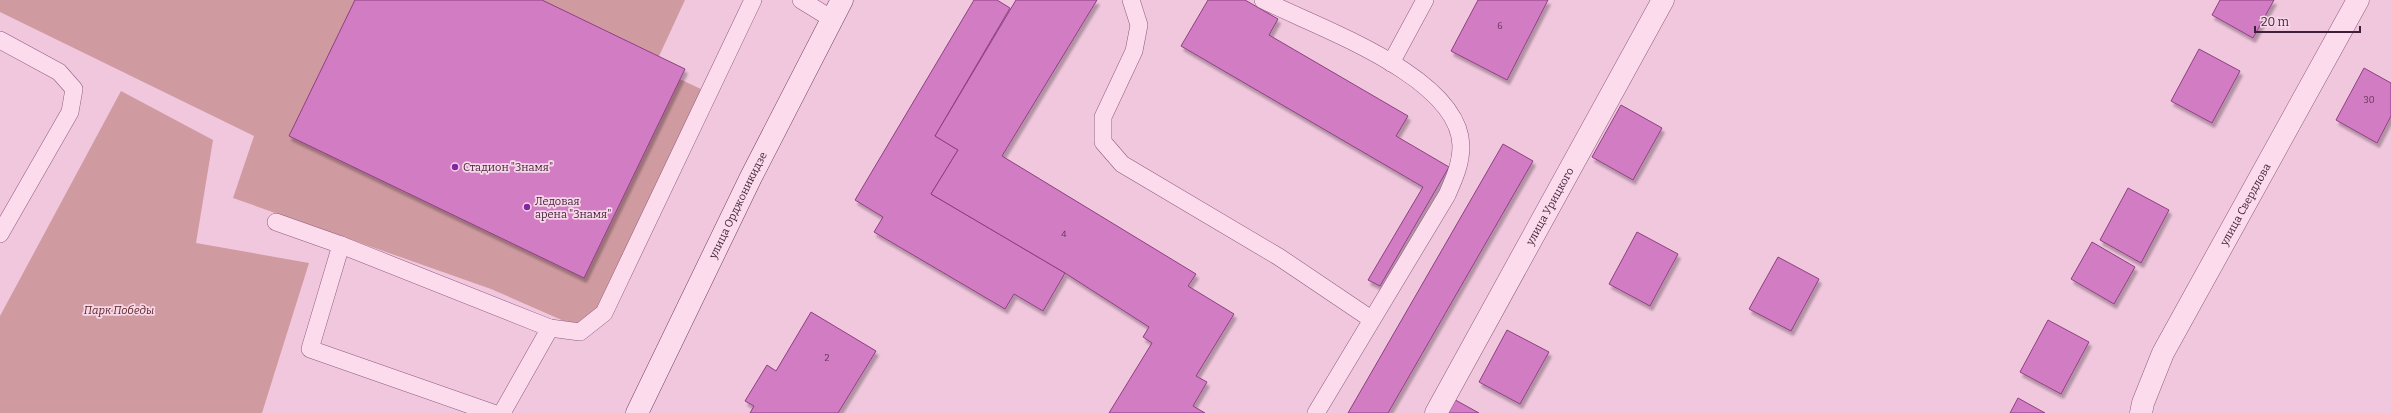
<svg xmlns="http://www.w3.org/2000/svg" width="2391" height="413" viewBox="0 0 2391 413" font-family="Bitter,serif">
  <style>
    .green { fill: #d09aa1 }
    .building { fill: #d17bc3; stroke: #8f3f83; filter: url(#shadow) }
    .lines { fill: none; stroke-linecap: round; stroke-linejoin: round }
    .lane-casing { stroke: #8e5b80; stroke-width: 18 }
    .street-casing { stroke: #8e5b80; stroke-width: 23 }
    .secondary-casing { stroke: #703e64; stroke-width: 23 }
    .lane { stroke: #fbdbec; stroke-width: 17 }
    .street { stroke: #fbdbec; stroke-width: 22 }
    .secondary { stroke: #fbdbec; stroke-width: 22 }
    .poi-dot { fill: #8227a1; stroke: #f8d7e9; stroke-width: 1.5 }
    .labels { text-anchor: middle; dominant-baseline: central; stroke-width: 3.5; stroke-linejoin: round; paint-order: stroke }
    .number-label { font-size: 9px; fill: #63365a }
    .poi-label { font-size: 11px; fill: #3e1f37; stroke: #f8d7e9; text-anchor: start }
    .street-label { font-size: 11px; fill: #3e1f37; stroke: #f8d7e9 }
    .park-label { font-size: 11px; font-style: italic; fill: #5b2525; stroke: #f8d7e9 }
  </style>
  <defs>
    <filter id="shadow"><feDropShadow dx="2.5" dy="4.5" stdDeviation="1" flood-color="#0004"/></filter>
  </defs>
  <rect width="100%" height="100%" fill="#f1c7de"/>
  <g class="green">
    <polygon points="0,0 685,0 654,67 703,90 589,332 491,289 233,198 254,136 0,12"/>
    <polygon points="121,91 213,140 196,243 309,263 262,413 0,413 0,316"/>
  </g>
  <g class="building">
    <polygon points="355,0 542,0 685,69 584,278 289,136"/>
    <polygon points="974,0 997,0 1010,8 935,136 958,150 931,194 1065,273 1043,311 1014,294 1005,309 874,232 883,217 855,200"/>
    <polygon points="1016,0 1097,0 1002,156 1196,274 1188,286 1234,314 1196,376 1207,382 1193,406 1205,413 1109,413 1152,343 1143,337 1149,327 1065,273 931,194 958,150 935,136"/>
    <polygon points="1208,0 1245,0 1278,19 1269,35 1408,116 1396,136 1449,167 1380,286 1368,280 1423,187 1181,46"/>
    <polygon points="1478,0 1548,0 1507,80 1451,51"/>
    <polygon points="2220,0 2274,0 2253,38 2212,15"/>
    <polygon points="2199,49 2240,71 2212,123 2171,101"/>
    <polygon points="2364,68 2391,83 2391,116 2377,143 2336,120"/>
    <polygon points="1621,105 1662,128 1633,180 1592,157"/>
    <polygon points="1503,144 1533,161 1388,413 1348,413"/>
    <polygon points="2128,188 2169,210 2141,263 2100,240"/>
    <polygon points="1637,232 1678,254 1650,306 1609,284"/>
    <polygon points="2092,242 2135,267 2114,304 2071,279"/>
    <polygon points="1778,257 1819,279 1791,331 1749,309"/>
    <polygon points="811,312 876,351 838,413 750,413 754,406 745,401 767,365 776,371"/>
    <polygon points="2048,320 2089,342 2061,394 2020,372"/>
    <polygon points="1507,330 1549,352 1520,404 1479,382"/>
    <polygon points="1450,397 1479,413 1442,413"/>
    <polygon points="2018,398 2045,413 2010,413"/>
  </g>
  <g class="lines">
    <g class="lane-casing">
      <g id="lane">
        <polyline points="801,0 832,19"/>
        <polyline points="1131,0 1139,25 1134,51 1103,117 1103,142 1122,164 1279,257 1371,319"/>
        <path d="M 1263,0 C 1316,27 1460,76 1461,146 C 1461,164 1454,179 1447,195 L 1316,413"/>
        <polyline points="0,40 59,72 74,89 70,112 0,234"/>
        <polyline points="1391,63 1425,0"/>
        <polyline points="276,222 341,245 550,328 580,332 604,313 753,0"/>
        <polyline points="341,245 310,349 493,413"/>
        <polyline points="502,413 550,328"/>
      </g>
    </g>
    <g class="street-casing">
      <g id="street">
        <path id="s1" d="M 1436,413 L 1663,0"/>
        <path id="s2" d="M 2141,413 L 2143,403 L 2163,353 L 2358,0"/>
      </g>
    </g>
    <g class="secondary-casing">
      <g id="secondary">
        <path id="s3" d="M 637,413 L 751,177 L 842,0"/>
      </g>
    </g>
    <use href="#lane" class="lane"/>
    <use href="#street" class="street"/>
    <use href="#secondary" class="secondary"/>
  </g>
  <g class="poi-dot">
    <circle cx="455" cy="167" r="4"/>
    <circle cx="527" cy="207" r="4"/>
  </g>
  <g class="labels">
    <g class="number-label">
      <text x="1500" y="26">6</text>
      <text x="2369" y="100">30</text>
      <text x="1064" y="234">4</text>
      <text x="827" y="358">2</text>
    </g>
    <g class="poi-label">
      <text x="463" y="167">Стадион "Знамя"</text>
      <text x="535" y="201">Ледовая<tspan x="535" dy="13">арена "Знамя"</tspan></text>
    </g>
    <g class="street-label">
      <text stroke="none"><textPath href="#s2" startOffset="234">улица Свердлова</textPath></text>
      <text stroke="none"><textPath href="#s3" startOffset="231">улица Орджоникидзе</textPath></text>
      <text stroke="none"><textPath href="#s1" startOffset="236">улица Урицкого</textPath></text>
    </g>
    <g class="park-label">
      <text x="119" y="310">Парк Победы</text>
    </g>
  </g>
  <path d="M2255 26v6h105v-6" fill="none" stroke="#3e1f37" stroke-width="2"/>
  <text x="2261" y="26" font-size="12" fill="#3e1f37" stroke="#f8d7e9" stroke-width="3" paint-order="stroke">20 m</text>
</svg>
